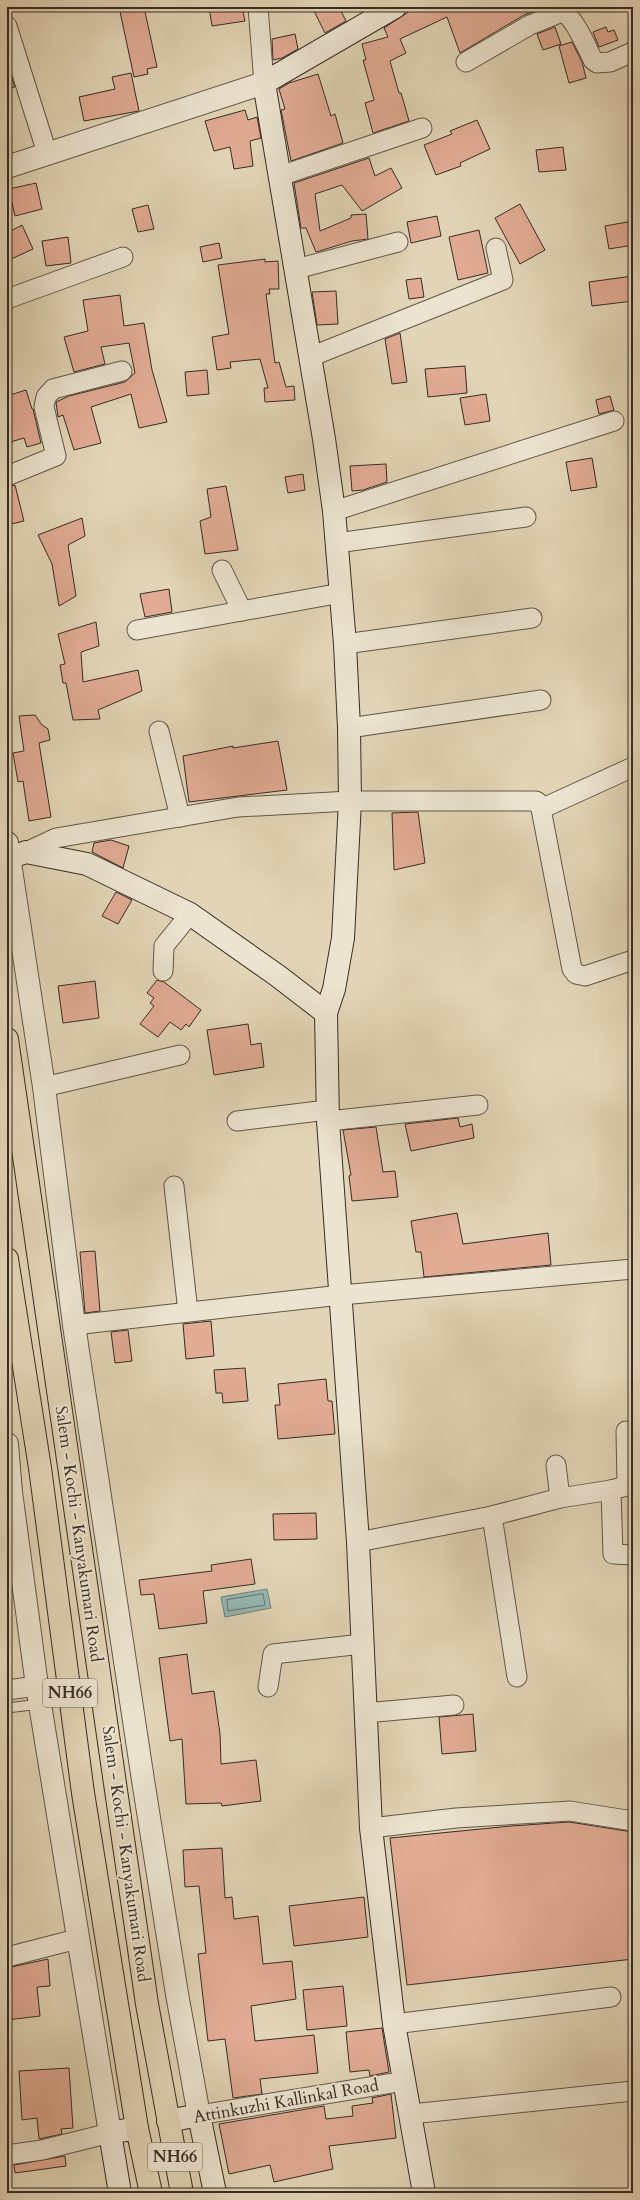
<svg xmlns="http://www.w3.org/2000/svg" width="640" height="2200" viewBox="0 0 640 2200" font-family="Cardo,serif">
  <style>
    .water { fill: #95b8b4; stroke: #6f807a }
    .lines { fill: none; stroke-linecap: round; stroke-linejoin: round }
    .shore { stroke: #66726b; stroke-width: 1 }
    .building { fill: #e1ab94; stroke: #362c22 }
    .service-casing { stroke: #615647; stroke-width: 11 }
    .minor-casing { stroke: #615647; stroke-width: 21 }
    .tertiary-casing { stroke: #615647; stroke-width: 24 }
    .secondary-casing { stroke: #362c22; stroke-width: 24 }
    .trunk-casing { stroke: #362c22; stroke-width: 24 }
    .service { stroke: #ece4d0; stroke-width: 9 }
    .minor { stroke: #ece4d0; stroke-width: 19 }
    .tertiary { stroke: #ece4d0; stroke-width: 22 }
    .secondary { stroke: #ece4d0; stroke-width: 22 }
    .trunk { stroke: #e2d5b7; stroke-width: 22 }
    .labels { text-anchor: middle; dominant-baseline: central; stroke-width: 4; stroke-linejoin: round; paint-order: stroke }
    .shield { fill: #ece4d0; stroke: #6d6356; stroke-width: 1 }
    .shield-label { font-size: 16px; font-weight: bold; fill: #362c22 }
    .street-label { font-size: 17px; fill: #362c22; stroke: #ece4d0 }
  </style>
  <rect width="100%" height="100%" fill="#e2d5b7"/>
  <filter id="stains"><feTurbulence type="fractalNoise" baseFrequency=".005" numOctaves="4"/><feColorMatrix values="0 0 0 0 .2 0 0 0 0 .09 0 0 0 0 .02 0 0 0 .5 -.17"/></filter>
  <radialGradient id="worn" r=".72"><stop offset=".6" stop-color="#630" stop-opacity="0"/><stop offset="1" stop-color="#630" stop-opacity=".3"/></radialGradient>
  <polygon class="water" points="267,1589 271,1608 225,1617 221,1597"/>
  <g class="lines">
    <polygon class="shore" points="263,1594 265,1605 228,1611 227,1600"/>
  </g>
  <g class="building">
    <polygon points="119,7 144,7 157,67 147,69 148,74 134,77"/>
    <polygon points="209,7 242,7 245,21 212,26"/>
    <polygon points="312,7 339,7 346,21 325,33"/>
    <polygon points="416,7 545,7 524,15 460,53 447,17 400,39 406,53 390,61 399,93 401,93 409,121 373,133 365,103 374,100 363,60 366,60 362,44 388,37 384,28"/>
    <polygon points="555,27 561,44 543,50 537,34"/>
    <polygon points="606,27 608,32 614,30 618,40 599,47 593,32"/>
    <polygon points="295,34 298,49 282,58 273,60 272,39"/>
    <polygon points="572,42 582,62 586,78 569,83 559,46"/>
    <polygon points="7,63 15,87 7,88"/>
    <polygon points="131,73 139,111 84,121 79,97 115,89 112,77"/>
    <polygon points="318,74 331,116 335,114 343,143 291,161 281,110 285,109 279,89 289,83"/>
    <polygon points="245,110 248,120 257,117 261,138 250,141 253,166 234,169 230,147 214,151 205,121"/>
    <polygon points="477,120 490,149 460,163 461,166 436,175 424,145 452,134 450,131"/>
    <polygon points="563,147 566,170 539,172 536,150"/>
    <polygon points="369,158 375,176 391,168 402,188 362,211 342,185 315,194 320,231 351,218 351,215 366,214 368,239 352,241 316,252 306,228 301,228 294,183"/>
    <polygon points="36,183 42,209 15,216 9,189"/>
    <polygon points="520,204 545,250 520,264 495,218"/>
    <polygon points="148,205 154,229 138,232 132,209"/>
    <polygon points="437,216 441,236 411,243 407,222"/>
    <polygon points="633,221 633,245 609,249 605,226"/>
    <polygon points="22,225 33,249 7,261 7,233"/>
    <polygon points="479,230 488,273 458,280 449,237"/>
    <polygon points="68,237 71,263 46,266 42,241"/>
    <polygon points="219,243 222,258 203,262 200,247"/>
    <polygon points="265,259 265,262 278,261 279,289 269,289 270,294 266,294 275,363 279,362 286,387 294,386 295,400 265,402 264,388 268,388 260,359 230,362 231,368 217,370 212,337 229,334 218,265"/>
    <polygon points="633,276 633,301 592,306 589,282"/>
    <polygon points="421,278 424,297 409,299 406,280"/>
    <polygon points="336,291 338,324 317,325 312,292"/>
    <polygon points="120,295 124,326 144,323 152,370 167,422 139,428 131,394 91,407 101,443 74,450 63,415 58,417 56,402 69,396 125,382 135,373 129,343 101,347 105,364 74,372 64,337 88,331 83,300"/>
    <polygon points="400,333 407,382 392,384 385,339"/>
    <polygon points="465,366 467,393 428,397 425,369"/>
    <polygon points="207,370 209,394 187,396 185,372"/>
    <polygon points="26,390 32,409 33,409 41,443 27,447 24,438 7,443 7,396"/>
    <polygon points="486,394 490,421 465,425 460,398"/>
    <polygon points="610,396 614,410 599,414 596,400"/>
    <polygon points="592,458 597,487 571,491 566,462"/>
    <polygon points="386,464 387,482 363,490 352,491 350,466"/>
    <polygon points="303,474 305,490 288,493 285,477"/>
    <polygon points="15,485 24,521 7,525 7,487"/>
    <polygon points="226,486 238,550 205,554 200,521 211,517 207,489"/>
    <polygon points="82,518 85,536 68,545 76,596 59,606 52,564 38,535"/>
    <polygon points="169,589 172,612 145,617 140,594"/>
    <polygon points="96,622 99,646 81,652 83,682 138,670 142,691 98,710 100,719 73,720 66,683 63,683 60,665 65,664 58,634"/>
    <polygon points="35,715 42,725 48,729 50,740 39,743 51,817 29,821 23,781 18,782 13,753 24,751 19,716"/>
    <polygon points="278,741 287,790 189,802 183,756 233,746 233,748"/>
    <polygon points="418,812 425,863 394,870 392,813"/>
    <polygon points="111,840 129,846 123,868 92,852 94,843"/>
    <polygon points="116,892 132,900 118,924 102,916"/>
    <polygon points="157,980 164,982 201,1010 189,1027 186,1024 181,1030 170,1022 158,1037 140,1024 154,1006 150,1003 154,998 147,993"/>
    <polygon points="95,981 99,1018 63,1023 58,986"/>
    <polygon points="248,1024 251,1045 261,1043 264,1067 214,1075 207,1030"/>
    <polygon points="458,1118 460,1127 472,1124 474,1138 411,1151 405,1124"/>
    <polygon points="376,1127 383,1172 395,1171 398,1197 352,1201 349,1176 351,1175 343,1130"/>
    <polygon points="457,1213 463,1244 548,1233 551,1265 424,1277 421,1252 416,1252 411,1221"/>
    <polygon points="95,1251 100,1311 85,1313 80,1252"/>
    <polygon points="211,1321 214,1356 186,1359 183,1324"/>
    <polygon points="128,1330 132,1361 115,1363 111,1332"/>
    <polygon points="245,1368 248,1401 223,1403 222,1393 216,1393 214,1370"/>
    <polygon points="326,1379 328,1401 332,1401 335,1434 278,1439 275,1405 280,1405 278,1384"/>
    <polygon points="316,1513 317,1539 274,1540 273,1514"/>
    <polygon points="251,1559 255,1584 203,1591 207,1623 159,1629 154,1594 141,1595 139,1580 212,1571 211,1565"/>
    <polygon points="187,1654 192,1694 214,1691 220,1734 221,1764 256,1760 261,1801 222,1806 221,1803 186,1804 182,1739 170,1741 159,1658"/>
    <polygon points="473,1714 476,1751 442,1754 439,1717"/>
    <polygon points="569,1822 633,1832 633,1959 407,1985 390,1838 511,1826"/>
    <polygon points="222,1848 225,1898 232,1897 234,1919 258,1916 263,1964 292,1961 296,1999 251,2006 255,2041 314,2035 318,2073 260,2079 262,2094 233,2098 225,2039 208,2041 198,1954 206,1953 199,1886 185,1887 183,1850"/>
    <polygon points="364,1897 368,1937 294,1946 289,1906"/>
    <polygon points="48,1959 50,1986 37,1987 40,2016 7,2020 7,1968"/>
    <polygon points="343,1986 347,2026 307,2030 303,1990"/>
    <polygon points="382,2028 389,2072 370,2076 369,2070 350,2072 346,2032"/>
    <polygon points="69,2068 73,2128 61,2129 62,2134 39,2139 37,2118 22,2120 19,2071"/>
    <polygon points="391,2094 396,2138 329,2146 333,2169 274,2182 270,2165 229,2174 219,2124 324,2106 326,2119 353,2116 352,2106 373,2103 372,2098"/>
    <polygon points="65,2156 66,2166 15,2173 14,2165"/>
  </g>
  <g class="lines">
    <g class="service-casing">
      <polyline id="service" points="7,1708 40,1704"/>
    </g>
    <g class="minor-casing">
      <g id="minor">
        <polyline points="258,7 264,83"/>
        <polyline points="7,26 47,153"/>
        <path d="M 466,62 L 530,25 L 562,12 C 574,16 587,48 593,60 L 597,63 L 610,62 L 633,52"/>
        <polyline points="280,176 422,128"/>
        <polyline points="296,269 398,242"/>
        <polyline points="7,299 123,257"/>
        <polyline points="310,357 503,280 496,248"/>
        <polyline points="7,476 56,456 44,407 46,397 53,389 122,371"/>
        <polyline points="334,511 614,421"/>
        <polyline points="337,543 526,517"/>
        <polyline points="222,570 242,611"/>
        <polyline points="137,630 341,593"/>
        <polyline points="345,644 532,618"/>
        <polyline points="349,728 541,700"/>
        <polyline points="159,731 180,817"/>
        <polyline points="541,809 633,767"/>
        <polyline points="26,852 56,838 238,807 350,801 536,801 540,804 541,809 572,969 576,974 585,976 633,960"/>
        <polyline points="163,971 164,946 190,914"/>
        <polyline points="44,1087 180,1055"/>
        <polyline points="237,1121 327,1110"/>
        <polyline points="328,1121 478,1105"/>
        <polyline points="174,1186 188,1312"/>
        <polyline points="74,1325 341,1295 633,1269"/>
        <polyline points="556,1465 560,1498"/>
        <polyline points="611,1490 627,1486 626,1431"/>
        <polyline points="492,1516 517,1677"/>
        <polyline points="358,1542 492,1516 560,1498 611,1490 613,1554 633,1555"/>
        <polyline points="268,1687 273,1654 362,1644"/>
        <polyline points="7,1690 37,1686"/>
        <polyline points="365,1713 454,1705"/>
        <polyline points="371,1828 456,1818 570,1811 633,1821"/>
        <polyline points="7,1957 77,1939"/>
        <polyline points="394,2024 611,1997"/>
        <polyline points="411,2114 633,2091"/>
        <polyline points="199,2115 405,2081"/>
        <polyline points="7,2155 42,2150 110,2133"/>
      </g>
    </g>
    <g class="tertiary-casing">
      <g id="tertiary">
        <polyline points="7,167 264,83"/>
        <polyline points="7,843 44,1087 74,1325 143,1780 177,1994 199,2115"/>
        <polyline points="7,1444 11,1492 37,1686 110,2133"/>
      </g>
    </g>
    <g class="secondary-casing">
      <g id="secondary">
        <polyline points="395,7 264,83 324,439 334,511 345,644 349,728 350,801 343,938 334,989 326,1013 328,1121 358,1542 371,1828 394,2024 424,2193"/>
        <polyline points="9,858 26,852 87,864 190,914 278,976 326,1013"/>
        <polyline points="168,2121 199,2115 215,2193"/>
        <polyline points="120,2193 110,2133 137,2128"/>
      </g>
    </g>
    <g class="trunk-casing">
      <g id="trunk">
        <polyline points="7,1039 147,2004 182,2193"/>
        <polyline points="7,1259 40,1468 83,1793 137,2128 151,2193"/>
      </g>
    </g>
    <use href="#service" class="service"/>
    <use href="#minor" class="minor"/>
    <use href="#tertiary" class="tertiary"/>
    <use href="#secondary" class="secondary"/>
    <use href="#trunk" class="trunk"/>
  </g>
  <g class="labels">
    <g class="shield">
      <rect x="43" y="1679" width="54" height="28" rx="3"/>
      <rect x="148" y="2143" width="54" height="28" rx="3"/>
    </g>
    <g class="shield-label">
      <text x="70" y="1693">NH66</text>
      <text x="175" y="2157">NH66</text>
    </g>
    <g class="street-label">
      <text transform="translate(79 1534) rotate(82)">Salem - Kochi - Kanyakumari Road</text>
      <text transform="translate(126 1854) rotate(82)">Salem - Kochi - Kanyakumari Road</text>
      <text transform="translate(286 2101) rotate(-10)">Attinkuzhi Kallinkal Road</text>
    </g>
  </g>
  <rect width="640" height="2200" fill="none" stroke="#e2d5b7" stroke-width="24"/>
  <rect x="8" y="8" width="624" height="2184" fill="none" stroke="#362c22" stroke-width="2"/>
  <rect x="12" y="12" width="616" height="2176" fill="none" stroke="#362c22"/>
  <rect width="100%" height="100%" filter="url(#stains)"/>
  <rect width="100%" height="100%" fill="url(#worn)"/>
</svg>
